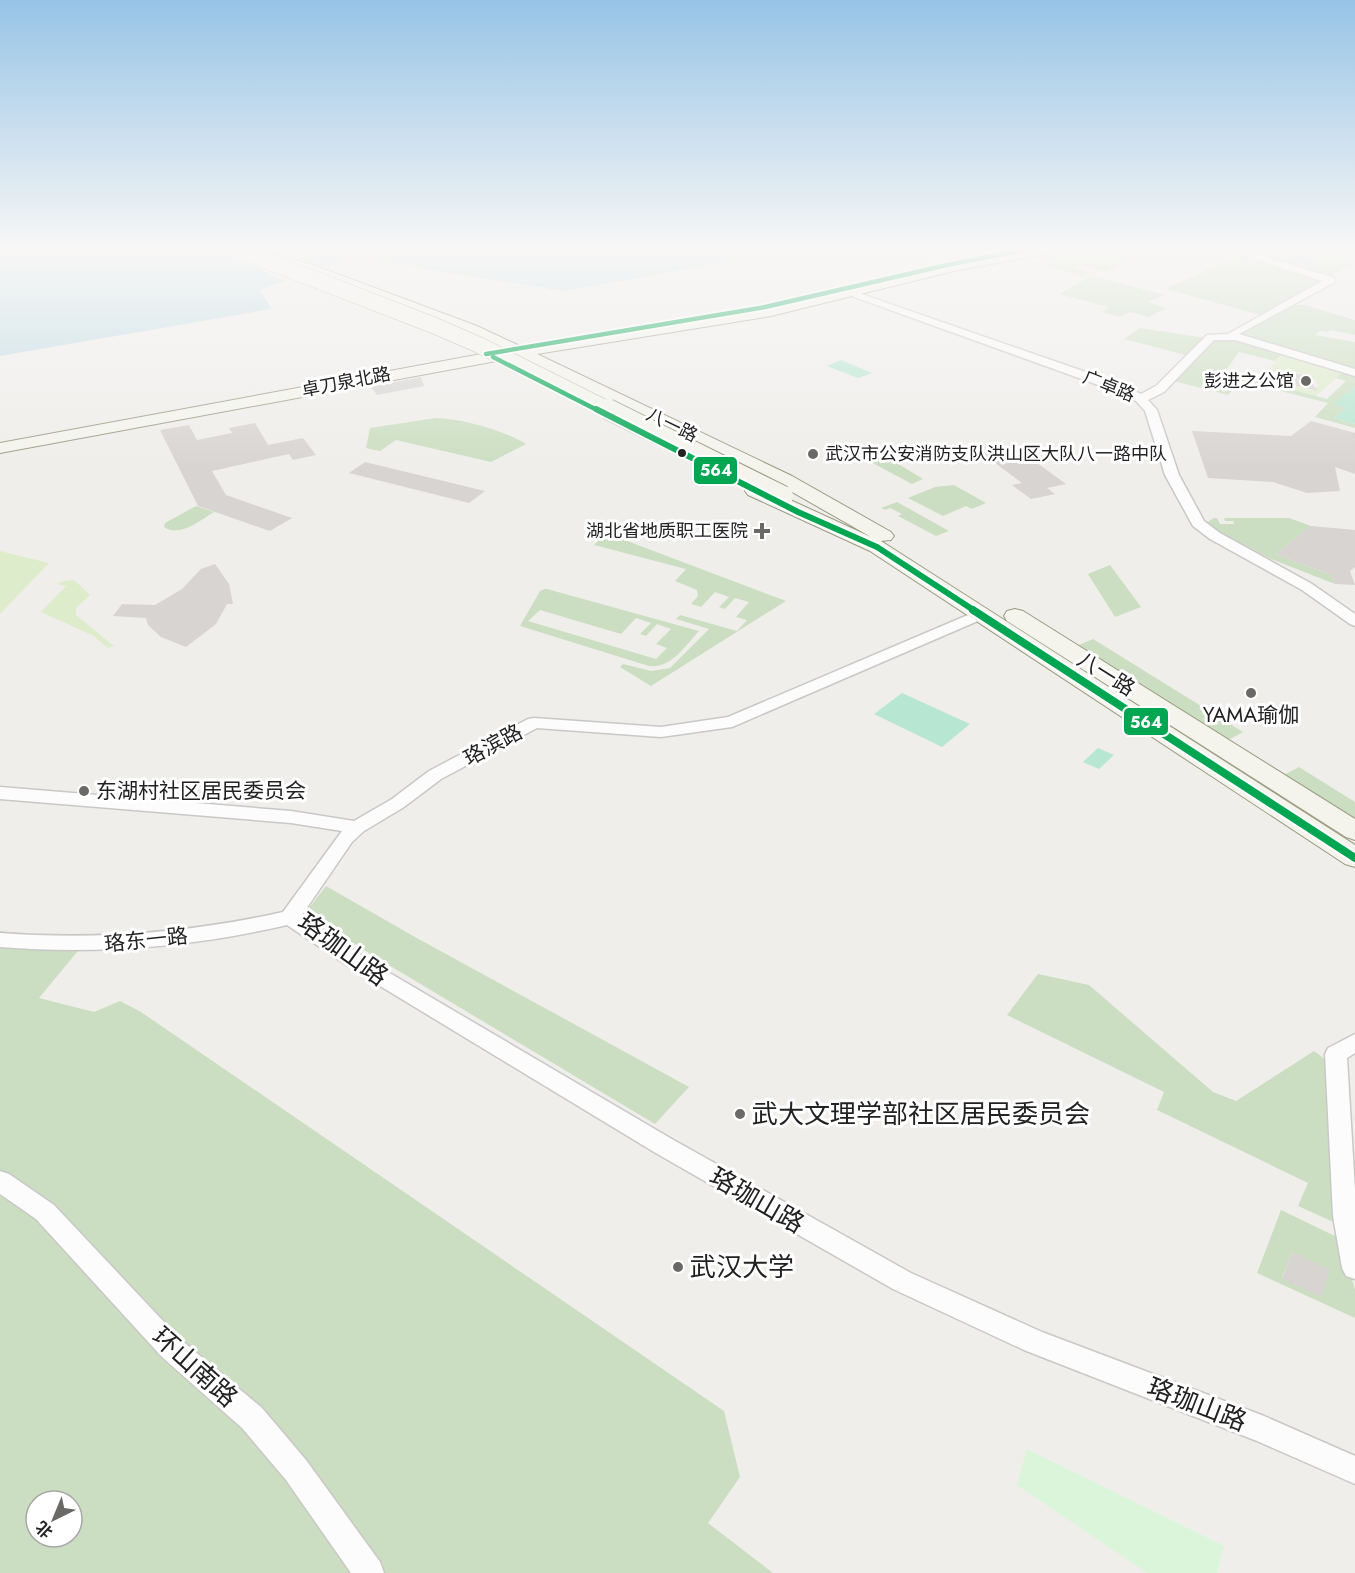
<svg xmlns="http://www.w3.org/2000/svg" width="1355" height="1573" viewBox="0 0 1355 1573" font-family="Jost,'Noto Sans SC',sans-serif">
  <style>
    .grass { fill: #ddeccb; fill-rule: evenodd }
    .forest { fill: #cbdec1; fill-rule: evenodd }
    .park { fill: #daf5da }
    .pitch { fill: #b7e6d2 }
    .water { fill: #bfdbe3 }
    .pier { fill: #f0eeeb }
    .building { fill: #d7d4d2 }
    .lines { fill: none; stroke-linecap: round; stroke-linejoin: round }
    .street-casing { stroke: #c9c8c7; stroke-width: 3 }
    .secondary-casing { stroke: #999a82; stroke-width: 2 }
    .street { fill: #fdfcfc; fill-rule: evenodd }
    .secondary { fill: #f4f4ed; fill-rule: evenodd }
    .secondary-bridge-far1-casing { stroke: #999a82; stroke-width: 17; stroke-linecap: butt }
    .secondary-bridge-casing { stroke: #999a82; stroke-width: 22; stroke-linecap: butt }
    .secondary-bridge-far1 { stroke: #f4f4ed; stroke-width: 16 }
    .secondary-bridge { stroke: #f4f4ed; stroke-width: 20 }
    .bus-1-far2-casing { stroke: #fff; stroke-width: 8 }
    .bus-1-far1-casing { stroke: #fff; stroke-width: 10 }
    .bus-1-casing { stroke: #fff; stroke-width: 12 }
    .bus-1-far2 { stroke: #00a651; stroke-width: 4.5 }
    .bus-1-far1 { stroke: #00a651; stroke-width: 6 }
    .bus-1 { stroke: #00a651; stroke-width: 8 }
    .poi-dot { fill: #6a6968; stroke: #fff; stroke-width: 2 }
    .bus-dot { fill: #222; stroke: #fff; stroke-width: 2 }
    .labels { text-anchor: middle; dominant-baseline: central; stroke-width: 6; stroke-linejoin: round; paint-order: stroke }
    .far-poi-label { font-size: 18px; fill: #222; stroke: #fff; text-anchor: end }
    .far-street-label { font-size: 18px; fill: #222; stroke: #fff }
    .street-label { font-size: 21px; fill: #222; stroke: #fff }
    .poi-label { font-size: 21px; fill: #222; stroke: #fff }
    .near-street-label { font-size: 26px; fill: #222; stroke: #fff }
    .near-poi-label { font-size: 26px; fill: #222; stroke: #fff; text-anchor: start }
    .line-badge { stroke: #fff; stroke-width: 2 }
    .badge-label { font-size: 16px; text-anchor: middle; font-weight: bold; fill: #fff }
  </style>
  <rect width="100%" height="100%" fill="#f0eeeb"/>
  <g class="grass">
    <path d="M 1282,354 L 1344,371 L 1316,396 L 1259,381 ZM 1280,371 C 1289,373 1297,371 1305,375 L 1306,377 L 1317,380 L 1315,383 L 1319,384 L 1313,390 L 1300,387 L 1284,379 L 1280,382 L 1267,379 L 1273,372 Z"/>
    <polygon points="0,551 49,563 0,614"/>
    <polygon points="74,580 90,595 76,608 76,615 114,646 108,648 94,636 41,612 66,586 56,584 64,581"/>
  </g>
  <g class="forest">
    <polygon points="1082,250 1147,250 1133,254 1136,256 1106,272 1080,265 1075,268 1090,273 1082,277 1045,265 1051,263 1038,256"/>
    <polygon points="1241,250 1291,250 1355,260 1355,263 1328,277"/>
    <polygon points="1238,256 1243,256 1324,280 1260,315 1166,289"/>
    <polygon points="1092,276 1165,295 1148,302 1166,308 1149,317 1130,312 1121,317 1102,312 1108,307 1059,294"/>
    <polygon points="1293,305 1305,305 1355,320 1355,335 1330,330 1328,332 1320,331 1315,335 1355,342 1355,370 1240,334"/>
    <polygon points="1140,328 1206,338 1189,356 1124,339"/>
    <polygon points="1213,338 1235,341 1282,354 1275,361 1239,352 1226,370 1262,377 1260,381 1327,399 1346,381 1336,378 1344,371 1355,375 1355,387 1334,404 1346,408 1334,418 1355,424 1355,428 1315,417 1328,403 1242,381 1228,395 1174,381"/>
    <path d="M 436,418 C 462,419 504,430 526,444 L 491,462 L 396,440 L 380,451 L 366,448 L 370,428 Z"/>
    <polygon points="882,454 923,479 912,484 865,459"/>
    <polygon points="954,485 986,503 972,509 966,506 943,516 908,498 935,487"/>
    <polygon points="897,502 949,531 936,536 898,516 902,514 890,508 885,510 881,508"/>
    <path d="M 196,506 L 214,512 C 201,520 179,538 164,527 L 165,523 Z"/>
    <polygon points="1214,518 1217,518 1220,524 1234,524 1233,521 1225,521 1224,518 1289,518 1311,526 1276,554 1331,575 1335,584 1271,559 1207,525 1206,523"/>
    <polygon points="606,533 786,601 651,686 620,667 623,664 651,671 670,668 709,629 676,619 680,615 737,631 747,620 736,617 749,602 735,598 725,609 719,607 729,597 715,592 701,607 691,604 698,596 697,590 675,581 686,569 594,545"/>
    <polygon points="1110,565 1141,607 1115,617 1088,574"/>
    <path d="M 545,589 L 547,589 L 699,631 C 685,646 671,669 649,666 L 520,626 L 540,591 ZM 540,610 L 621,634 L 636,618 L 651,623 L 640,634 L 646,636 L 657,624 L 671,629 L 656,644 L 667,648 L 656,659 L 528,621 Z"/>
    <polygon points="1093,639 1243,732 1228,740 1079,645"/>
    <polygon points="1299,767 1355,802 1355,820 1284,775"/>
    <polygon points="326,886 415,937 689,1087 655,1124 372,955 306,912"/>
    <path d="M 0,931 L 87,940 L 39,998 L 94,1012 L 120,1001 L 141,1012 L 724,1411 L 740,1477 L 708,1523 L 773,1573 L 0,1573 ZM 36,1501 L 72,1501 L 72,1537 L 36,1537 Z"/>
    <polygon points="1038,974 1089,985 1213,1092 1236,1101 1314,1051 1330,1063 1340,1225 1298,1206 1308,1183 1157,1110 1164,1092 1007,1015"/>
    <path d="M 1281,1210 L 1341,1239 L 1355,1290 L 1355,1318 L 1257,1273 ZM 1292,1252 L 1329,1270 L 1282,1278 Z"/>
  </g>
  <polygon class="park" points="1027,1449 1224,1546 1217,1573 1147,1573 1017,1485"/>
  <g class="pitch">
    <polygon points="841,360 872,373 858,378 827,366"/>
    <polygon points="1355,387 1355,424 1334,418 1346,408 1333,404"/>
    <polygon points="902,693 970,724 942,747 874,714"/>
    <polygon points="1098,748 1114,755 1099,769 1083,762"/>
  </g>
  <g class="water">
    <polygon points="0,250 781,250 785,252 563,291 354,257 260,290 272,309 0,356"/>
    <path d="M 1286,253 C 1297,252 1308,254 1315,261 L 1315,267 L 1309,268 L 1275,257 Z"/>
  </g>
  <polygon class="pier" points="220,250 271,250 330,268 289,283"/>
  <g class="building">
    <polygon points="1293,373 1305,375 1318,391 1276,381"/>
    <polygon points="421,377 424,386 377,395 371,387"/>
    <polygon points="1311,421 1355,433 1355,474 1335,467 1340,491 1307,493 1273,482 1208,478 1192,431 1291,436"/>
    <polygon points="255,423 268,445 303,438 316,455 293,460 289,454 212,471 226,495 292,518 270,531 198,506 160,430 189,425 197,440 232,433 229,428"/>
    <polygon points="987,444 999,453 1018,449 1066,484 1047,488 1055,494 1031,499 1012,485 1022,483 994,462 986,464 965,448"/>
    <polygon points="365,462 485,491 469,503 349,473"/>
    <polygon points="1311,526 1355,530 1355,567 1350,571 1355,585 1335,584 1331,575 1276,554"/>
    <polygon points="215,564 229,584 233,604 227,604 216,624 186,647 161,637 148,625 146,618 113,616 122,604 155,605 182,589 201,569"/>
    <polygon points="1292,1252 1330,1270 1321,1297 1282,1279"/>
  </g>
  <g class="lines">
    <g class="street-casing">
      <g id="street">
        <polygon points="1226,250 1242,250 1335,278 1335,282 1239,334 1355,369 1355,376 1235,340 1214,340 1164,392 1148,400 1157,410 1179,475 1204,521 1220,533 1312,584 1355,614 1355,626 1350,624 1302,590 1210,539 1193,526 1165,475 1145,411 1136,401 1112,390 835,290 844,288 1120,384 1141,394 1156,386 1207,335 1228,334 1322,281"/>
        <path d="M 982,609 L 990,614 L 987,617 L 732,727 L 661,737 L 537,728 L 441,779 L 404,807 L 364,831 L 352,842 L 302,915 L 371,962 L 670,1138 L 911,1273 L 1042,1332 L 1264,1416 L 1355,1456 L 1355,1484 L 1257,1441 L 1024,1350 L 893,1289 L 654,1152 L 357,972 L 287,925 C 192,947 98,955 0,947 L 0,933 C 96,940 189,933 283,912 L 342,831 L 291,823 L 0,799 L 0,787 L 291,811 L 354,821 L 392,799 L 429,771 L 528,719 L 534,718 L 661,727 L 728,717 Z"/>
        <polygon points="1355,1034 1355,1053 1347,1058 1355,1190 1355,1279 1346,1276 1342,1268 1333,1216 1325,1054 1328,1048"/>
        <polygon points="0,1171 9,1174 54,1205 180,1339 262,1408 306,1460 380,1562 384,1573 351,1573 286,1480 242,1428 162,1357 36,1219 0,1194"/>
      </g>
    </g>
    <g class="secondary-casing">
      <g id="secondary">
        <path d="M 1023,250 L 1053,250 L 1046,254 L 954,271 L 771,316 L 537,354 L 792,476 L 891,532 L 894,536 L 891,540 L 881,541 L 1355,845 L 1355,867 L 1345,864 L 870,551 L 748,495 L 745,491 L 748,487 L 762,487 L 871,537 L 778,484 L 518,357 L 0,453 L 0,443 L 503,350 C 428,313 346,284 266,260 L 264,257 L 271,253 L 316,266 L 477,326 L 522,347 L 771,306 L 953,263 Z"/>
        <polygon points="1015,609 1023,611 1355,819 1355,840 1346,837 1007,621 1004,616 1007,611"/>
      </g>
    </g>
    <use href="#street" class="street"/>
    <use href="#secondary" class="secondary"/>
    <g class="secondary-bridge-far1-casing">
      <polyline id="secondary-bridge-far1" points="239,250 433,325 479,345 611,411"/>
    </g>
    <g class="secondary-bridge-casing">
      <polyline id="secondary-bridge" points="608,409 783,496"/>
    </g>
    <use href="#secondary-bridge-far1" class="secondary-bridge-far1"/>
    <use href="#secondary-bridge" class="secondary-bridge"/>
    <g class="bus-1-far2-casing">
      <g id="bus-1-far2">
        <polyline points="486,354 765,307 947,265 1024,250"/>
        <polyline points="493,357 599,411"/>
      </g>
    </g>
    <g class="bus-1-far1-casing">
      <polyline id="bus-1-far1" points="596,409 798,512 877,547 975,611"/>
    </g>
    <g class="bus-1-casing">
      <polyline id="bus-1" points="973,610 1355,858"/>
    </g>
    <use href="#bus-1-far2" class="bus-1-far2"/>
    <use href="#bus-1-far1" class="bus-1-far1"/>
    <use href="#bus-1" class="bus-1"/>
  </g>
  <linearGradient id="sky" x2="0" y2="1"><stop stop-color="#97c4e6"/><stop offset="0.53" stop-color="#f8f7f6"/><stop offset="1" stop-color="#f8f7f6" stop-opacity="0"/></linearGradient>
  <rect width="1355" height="470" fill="url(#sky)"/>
  <g class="poi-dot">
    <circle cx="1306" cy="381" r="6"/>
    <circle cx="813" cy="454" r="6"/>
    <path d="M759 522h6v6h6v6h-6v6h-6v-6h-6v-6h6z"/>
    <circle cx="1251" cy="693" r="6"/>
    <circle cx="84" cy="791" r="6"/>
    <circle cx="740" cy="1114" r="6"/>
    <circle cx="678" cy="1267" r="6"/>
  </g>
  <circle class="bus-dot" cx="682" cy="453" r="5"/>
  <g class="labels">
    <g class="far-poi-label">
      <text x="1294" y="381">彭进之公馆</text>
      <text x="825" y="454" text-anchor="start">武汉市公安消防支队洪山区大队八一路中队</text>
      <text x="748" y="531">湖北省地质职工医院</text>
    </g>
    <g class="far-street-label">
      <text transform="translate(346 382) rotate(-11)">卓刀泉北路</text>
      <text transform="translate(1109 386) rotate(22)">广卓路</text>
      <text transform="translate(672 425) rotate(26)">八一路</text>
    </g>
    <g class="street-label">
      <text transform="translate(1106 674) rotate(32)">八一路</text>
      <text transform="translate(493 745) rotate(-28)">珞滨路</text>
      <text transform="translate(146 940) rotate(-6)">珞东一路</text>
    </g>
    <g class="poi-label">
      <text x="1251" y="715">YAMA瑜伽</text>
      <text x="96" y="791" text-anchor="start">东湖村社区居民委员会</text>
    </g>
    <g class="near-street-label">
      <text transform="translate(343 949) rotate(36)">珞珈山路</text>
      <text transform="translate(757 1200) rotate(30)">珞珈山路</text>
      <text transform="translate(195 1367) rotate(42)">环山南路</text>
      <text transform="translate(1197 1404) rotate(21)">珞珈山路</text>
    </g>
    <g class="near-poi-label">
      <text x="752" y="1114">武大文理学部社区居民委员会</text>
      <text x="690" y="1267">武汉大学</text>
    </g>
  </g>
  <g class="line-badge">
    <rect x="693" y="456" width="45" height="29" rx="6" fill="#00a651"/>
    <rect x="1123" y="707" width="46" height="29" rx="6" fill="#00a651"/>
  </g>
  <g class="badge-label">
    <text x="716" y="476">564</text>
    <text x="1146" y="728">564</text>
  </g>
  <g transform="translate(54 1519) rotate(223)"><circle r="28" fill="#ffffff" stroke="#a7a7a7" stroke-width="1.5"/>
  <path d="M0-4.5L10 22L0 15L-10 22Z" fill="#6a6968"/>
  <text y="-9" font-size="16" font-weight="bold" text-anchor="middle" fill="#222222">北</text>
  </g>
</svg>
